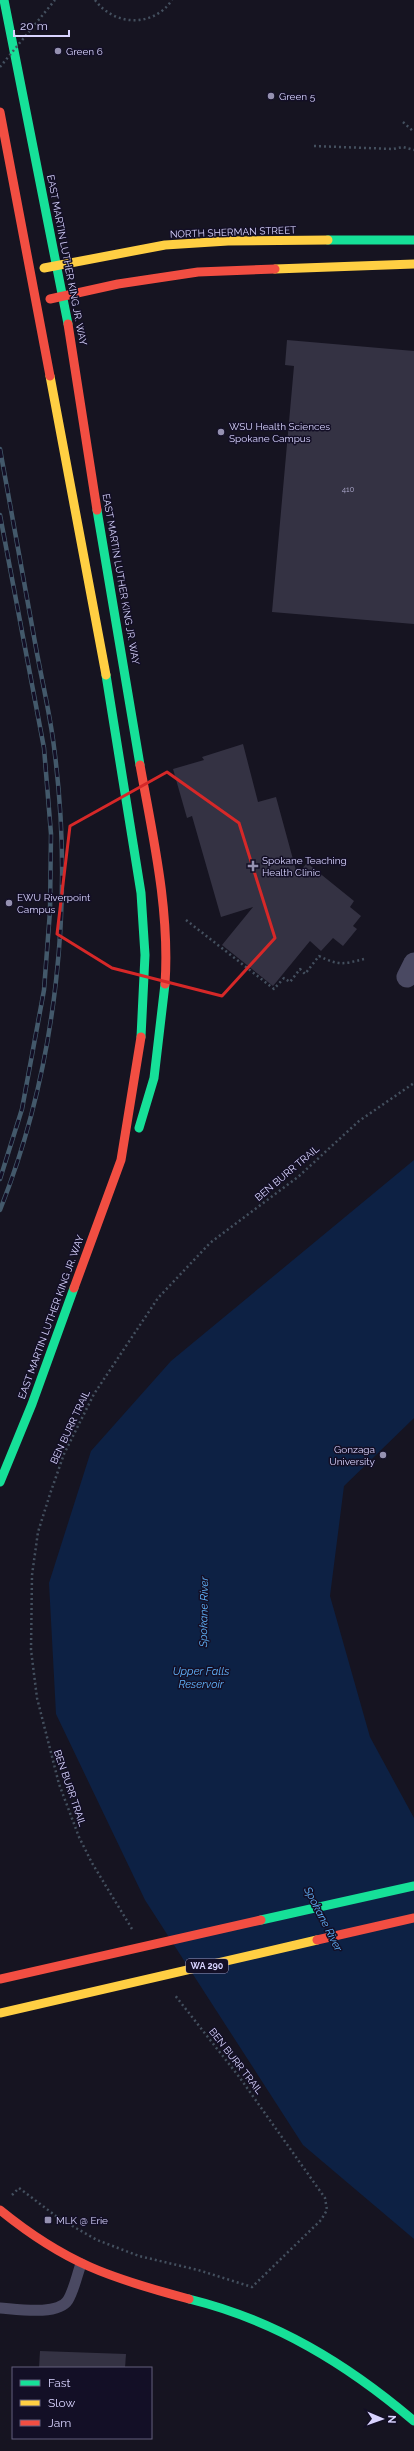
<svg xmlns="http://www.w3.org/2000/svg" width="414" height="2451" viewBox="0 0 414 2451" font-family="Raleway,sans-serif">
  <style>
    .water { fill: #0d2144 }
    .building { fill: #343243 }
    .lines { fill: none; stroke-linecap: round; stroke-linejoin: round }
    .path { stroke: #44505f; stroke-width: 2.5; stroke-dasharray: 2 3; stroke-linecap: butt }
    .lane { stroke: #4a4962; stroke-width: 11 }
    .street { stroke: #4a4962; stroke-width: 21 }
    .fast { stroke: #16e098; stroke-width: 9 }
    .slow { stroke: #ffcf43; stroke-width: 9 }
    .jam { stroke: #f24e42; stroke-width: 9 }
    .rail-casing { stroke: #43596b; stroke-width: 4.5 }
    .rail { stroke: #130f26; stroke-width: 3; stroke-dasharray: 9; stroke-linecap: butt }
    .path-bridge { stroke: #44505f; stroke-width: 2.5; stroke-dasharray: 2 3; stroke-linecap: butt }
    .fast-bridge { stroke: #16e098; stroke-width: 9 }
    .slow-bridge { stroke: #ffcf43; stroke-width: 9 }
    .jam-bridge { stroke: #f24e42; stroke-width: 9 }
    .marked { fill: none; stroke: #d62828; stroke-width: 3; stroke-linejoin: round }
    .poi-dot { fill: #9591b1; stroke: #130f26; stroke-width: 1.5 }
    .labels { text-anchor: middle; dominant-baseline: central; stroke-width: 3; stroke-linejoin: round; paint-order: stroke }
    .number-label { font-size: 8px; fill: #b0acd0 }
    .shield { fill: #130f26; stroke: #9e99be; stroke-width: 1 }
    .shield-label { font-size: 9px; font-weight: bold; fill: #d9d4ff }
    .poi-label { font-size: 10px; fill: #d9d4ff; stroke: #130f26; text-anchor: start }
    .street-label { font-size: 10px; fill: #d9d4ff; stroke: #130f26 }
    .water-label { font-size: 11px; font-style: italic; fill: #62b6ff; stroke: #130f26 }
  </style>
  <rect width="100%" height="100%" fill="#161421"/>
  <polygon class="water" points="414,1160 414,1418 344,1486 330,1596 370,1737 414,1818 414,2239 303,2145 145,1900 56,1714 49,1583 91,1451 171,1361"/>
  <g class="building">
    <polygon points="287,340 414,351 414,624 272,612 294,366 285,365"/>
    <polygon points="243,744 258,802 276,797 297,874 307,863 354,901 350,907 361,916 353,926 357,929 343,946 333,938 321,951 310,941 273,986 222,945 253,907 221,917 192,816 187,818 173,769 204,760 202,757"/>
    <polygon points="40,2351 126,2354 125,2368 39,2368"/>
  </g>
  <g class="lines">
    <g class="path">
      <path d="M 95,0 C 114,26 153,28 172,0"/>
      <polyline points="403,122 414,132"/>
      <polyline points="314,146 393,149 403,147 414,150"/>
      <path d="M 186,920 L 274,989 L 284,978 L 290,982 L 300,969 L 305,974 L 319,956 C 339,966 344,964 364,959"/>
      <polyline points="132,1929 92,1863 79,1837 59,1784 37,1698 31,1650 32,1575 38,1532 50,1494 64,1454 94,1394 158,1298 210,1243 298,1177 359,1121 414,1083"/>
      <polyline points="12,2195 19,2188 60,2219 97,2240 139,2256 198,2270 252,2287 321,2220 327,2210 325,2198 240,2078 174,1994"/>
    </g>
    <path class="lane" d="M 0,2308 C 16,2309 58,2316 68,2300 C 74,2290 77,2275 81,2264"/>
    <polyline class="street" points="407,977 414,963"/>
    <g class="fast">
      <polyline points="4,0 68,324"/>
      <polyline points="328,240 414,240"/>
      <polyline points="97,510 140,765"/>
      <polyline points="106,675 141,893 145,955 141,1037"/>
      <polyline points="139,1128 154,1078 165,984"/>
      <polyline points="0,1482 32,1404 74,1288"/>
      <path d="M 189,2299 C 275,2320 347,2364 414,2421"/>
    </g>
    <g class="slow">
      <polyline points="44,268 165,245 228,241 328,240"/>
      <polyline points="275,269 414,264"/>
      <polyline points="50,376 106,675"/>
    </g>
    <g class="jam">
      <polyline points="0,112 50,376"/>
      <polyline points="50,299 118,284 198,272 275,269"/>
      <polyline points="68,324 97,510"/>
      <path d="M 140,765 C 153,837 170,911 165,984"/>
      <polyline points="74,1288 121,1160 141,1037"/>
      <path d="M 0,2210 C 65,2263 110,2278 189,2299"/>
    </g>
    <g class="rail-casing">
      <g id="rail">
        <path d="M 0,449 C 12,515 24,582 36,648 C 42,681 50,714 54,747 C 74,900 57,1067 0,1210"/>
        <polyline points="0,515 44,748 51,834 50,911 44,990 22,1109 0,1179"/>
      </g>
    </g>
    <use href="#rail" class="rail"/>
    <polyline class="path-bridge" points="0,67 55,0"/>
    <polyline class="fast-bridge" points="261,1920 414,1886"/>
    <polyline class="slow-bridge" points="0,2013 317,1940"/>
    <g class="jam-bridge">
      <polyline points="317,1940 414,1918"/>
      <polyline points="0,1979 261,1920"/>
    </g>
  </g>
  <path class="marked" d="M 167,772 L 239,823 L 275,938 L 222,996 L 112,968 L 57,934 L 70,826 Z"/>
  <g class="poi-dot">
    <circle cx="58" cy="51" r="4"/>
    <circle cx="271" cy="96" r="4"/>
    <circle cx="221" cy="432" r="4"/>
    <path d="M251 860h4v4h4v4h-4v4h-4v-4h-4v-4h4z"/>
    <circle cx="9" cy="903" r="4"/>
    <circle cx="383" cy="1455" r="4"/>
    <rect x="44" y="2216" width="8" height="8" rx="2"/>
  </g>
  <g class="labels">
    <g class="number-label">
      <text x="348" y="489">410</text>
    </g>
    <rect class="shield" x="186" y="1959" width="42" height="14" rx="3"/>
    <g class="shield-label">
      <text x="207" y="1966">WA 290</text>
    </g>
    <g class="poi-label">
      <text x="66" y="51">Green 6</text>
      <text x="279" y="96">Green 5</text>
      <text x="229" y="426">WSU Health Sciences<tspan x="229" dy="12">Spokane Campus</tspan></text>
      <text x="262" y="860">Spokane Teaching<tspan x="262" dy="12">Health Clinic</tspan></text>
      <text x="17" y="897">EWU Riverpoint<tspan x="17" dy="12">Campus</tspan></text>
      <text x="375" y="1449" text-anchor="end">Gonzaga<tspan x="375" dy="12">University</tspan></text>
      <text x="56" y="2220">MLK @ Erie</text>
    </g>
    <g class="street-label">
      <text transform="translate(233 232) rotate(-2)">NORTH SHERMAN STREET</text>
      <text transform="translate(67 260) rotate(79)">EAST MARTIN LUTHER KING JR. WAY</text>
      <text transform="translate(121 579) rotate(80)">EAST MARTIN LUTHER KING JR. WAY</text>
      <text transform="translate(287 1173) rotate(-40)">BEN BURR TRAIL</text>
      <text transform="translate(51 1317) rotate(-70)">EAST MARTIN LUTHER KING JR. WAY</text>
      <text transform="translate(70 1427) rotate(-65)">BEN BURR TRAIL</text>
      <text transform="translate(70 1788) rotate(71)">BEN BURR TRAIL</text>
      <text transform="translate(236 2061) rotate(52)">BEN BURR TRAIL</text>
    </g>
    <g class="water-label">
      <text transform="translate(204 1612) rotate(-89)">Spokane River</text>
      <text x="201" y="1671">Upper Falls<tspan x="201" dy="13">Reservoir</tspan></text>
      <text transform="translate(323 1919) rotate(63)">Spokane River</text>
    </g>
  </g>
  <rect x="12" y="2367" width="140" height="72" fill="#130f26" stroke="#625e7d"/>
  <rect x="20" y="2380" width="20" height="6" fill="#16e098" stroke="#625e7d"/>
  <text x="48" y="2387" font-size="12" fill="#d9d4ff">Fast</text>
  <rect x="20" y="2400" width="20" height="6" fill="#ffcf43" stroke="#625e7d"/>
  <text x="48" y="2407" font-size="12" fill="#d9d4ff">Slow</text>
  <rect x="20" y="2420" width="20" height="6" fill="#f24e42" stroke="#625e7d"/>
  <text x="48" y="2427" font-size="12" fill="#d9d4ff">Jam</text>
  <g transform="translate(382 2419) rotate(92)" stroke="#130f26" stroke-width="3" paint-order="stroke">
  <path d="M0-3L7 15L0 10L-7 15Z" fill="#d9d4ff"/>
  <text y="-6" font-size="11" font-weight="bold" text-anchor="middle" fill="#d9d4ff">N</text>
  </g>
  <path d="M14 30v6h55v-6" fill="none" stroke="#d9d4ff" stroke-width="2"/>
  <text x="20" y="30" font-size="12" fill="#d9d4ff" stroke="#130f26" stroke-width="3" paint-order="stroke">20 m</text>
</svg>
